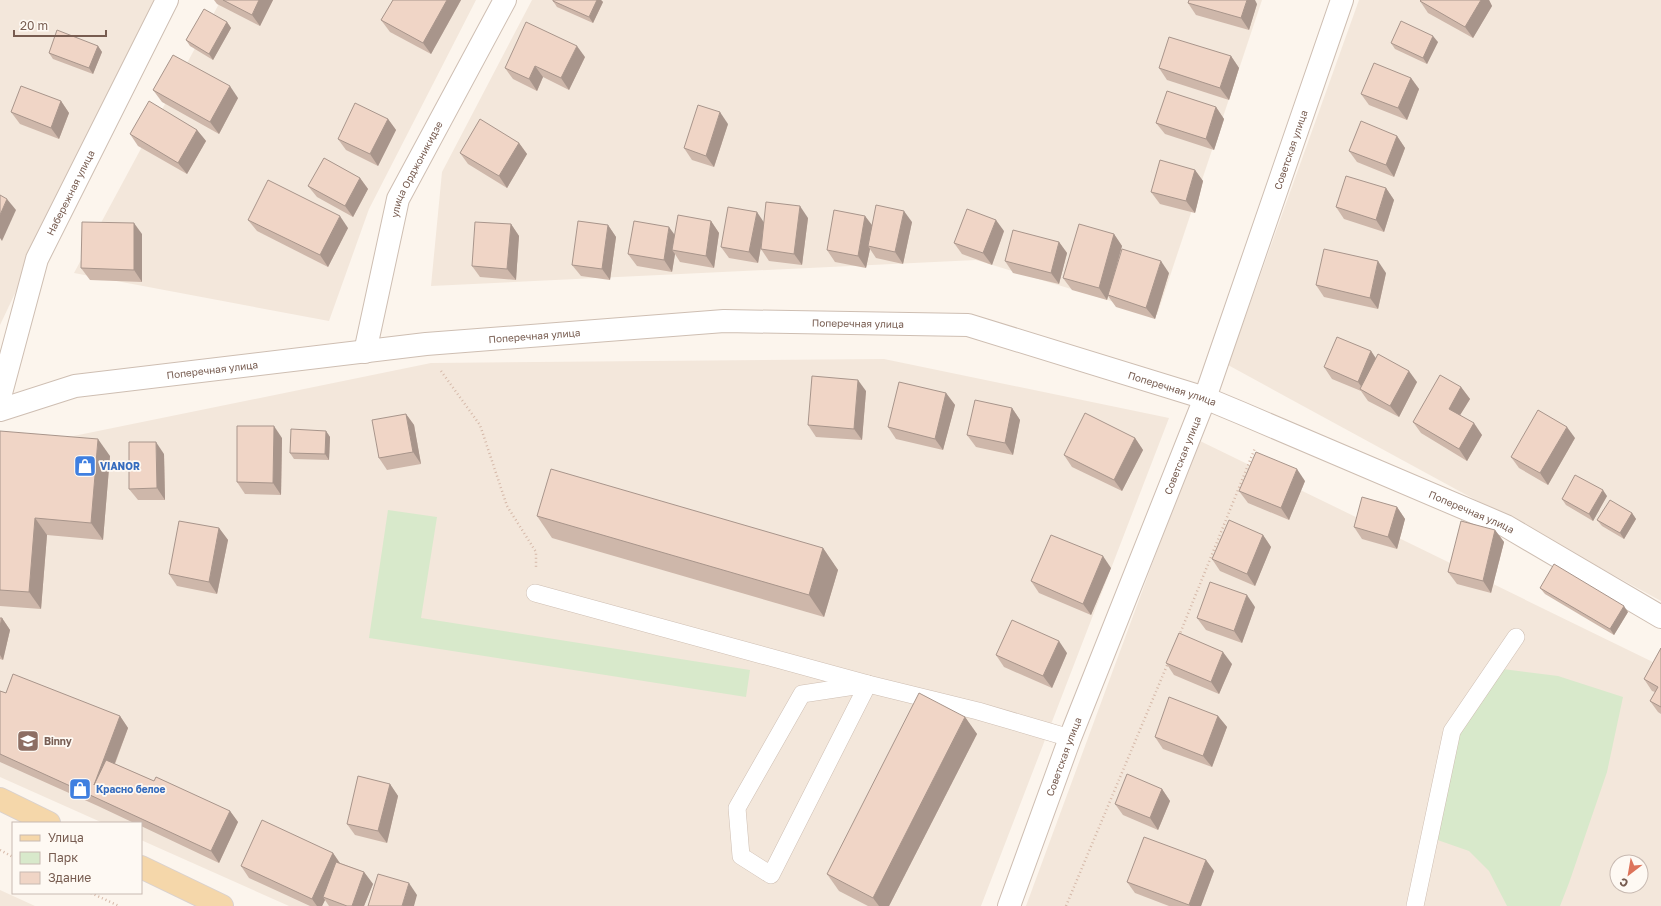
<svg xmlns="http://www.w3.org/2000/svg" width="1661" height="906" viewBox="0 0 1661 906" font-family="'Golos Text',sans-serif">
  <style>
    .residential { fill: #f3e7db; fill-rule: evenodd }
    .green { fill: #d8e9cb }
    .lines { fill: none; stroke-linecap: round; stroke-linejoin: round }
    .lane-casing { stroke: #cebeb2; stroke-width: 18 }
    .street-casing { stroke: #cebeb2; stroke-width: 24 }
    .primary-casing { stroke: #d9d1ce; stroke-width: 24 }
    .path { stroke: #d5b8a8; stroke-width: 2.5; stroke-dasharray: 1 3; stroke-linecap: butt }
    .lane { stroke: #fff; stroke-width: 17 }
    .street { stroke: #fff; stroke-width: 22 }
    .primary { stroke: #f5d7aa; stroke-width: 22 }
    .wall { fill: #ceb7aa }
    .shaded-wall { fill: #a8958b }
    .building { fill: #f0d5c6; stroke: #a8958b }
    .labels { text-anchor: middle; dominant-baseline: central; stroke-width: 3.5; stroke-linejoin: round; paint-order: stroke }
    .street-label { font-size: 10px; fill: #775c50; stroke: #fef9f3 }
    .shop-label { font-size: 10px; font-weight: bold; fill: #366cbe; stroke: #fef9f3; text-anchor: start }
    .education-label { font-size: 10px; font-weight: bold; fill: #785e54; stroke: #fef9f3; text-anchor: start }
  </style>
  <rect width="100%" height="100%" fill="#fcf5ed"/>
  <g class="residential">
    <polygon points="0,0 154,0 0,325"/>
    <polygon points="221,0 476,0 369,209 329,321 74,273"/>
    <polygon points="532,0 1262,0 1157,315 976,260 431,286 442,172"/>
    <polygon points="1359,0 1661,0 1661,601 1228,365"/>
    <polygon points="884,359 1169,418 981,906 289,906 141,840 141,823 103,823 0,777 0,451 431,363"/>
    <path d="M 1198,440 L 1661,666 L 1661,906 L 1026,906 ZM 1617,862 L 1641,862 L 1641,886 L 1617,886 Z"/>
    <polygon points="0,890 35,906 0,906"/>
  </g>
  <g class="green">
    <polygon points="388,510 437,517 421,618 750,670 746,697 369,638"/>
    <polygon points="1495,668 1558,676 1623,697 1607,772 1569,883 1560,906 1507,906 1489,871 1469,851 1429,837 1452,731"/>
  </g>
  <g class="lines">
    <g class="lane-casing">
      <g id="lane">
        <polyline points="535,593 868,684 978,711 1070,738"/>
        <polygon points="868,684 771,875 741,856 737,808 802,694"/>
        <polyline points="1415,906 1452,731 1516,637"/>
      </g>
    </g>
    <g class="street-casing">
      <g id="street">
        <path id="s1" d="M 365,352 L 398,199 L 505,0"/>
        <path id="s2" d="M 0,397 L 37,259 L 167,0"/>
        <path id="s3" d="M 0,410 L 75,386 L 426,344 L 724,321 L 968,325 L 1205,398 L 1241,413 L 1506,526 L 1661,617"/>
        <path id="s4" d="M 1009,906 L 1070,738 L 1205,398 L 1342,0"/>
      </g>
    </g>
    <g class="primary-casing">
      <g id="primary">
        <polyline points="0,799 49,823"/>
        <polyline points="141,867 222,906"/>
      </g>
    </g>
    <g class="path">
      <polyline points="441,371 480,425 507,506 536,552 536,569"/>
      <polyline points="1179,636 1255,448"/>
      <polyline points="0,850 13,857"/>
      <polyline points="91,893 119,906"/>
      <polyline points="1066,906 1168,663"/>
    </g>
    <use href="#lane" class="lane"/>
    <use href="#street" class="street"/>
    <use href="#primary" class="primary"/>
  </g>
  <g class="wall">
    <polygon points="214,0 273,0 260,26 217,4"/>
    <polygon points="393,0 461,0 431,54 390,32 381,20"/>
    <polygon points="553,0 601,0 603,2 593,23 557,7 553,1"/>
    <polygon points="1421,0 1489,0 1492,6 1473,38 1428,13 1420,1"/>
    <polygon points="1188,3 1257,4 1249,30 1196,15"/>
    <polygon points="227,22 231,28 213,60 190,46 186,40"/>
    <polygon points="1438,42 1427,64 1395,49 1391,43"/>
    <polygon points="98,46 102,52 93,74 53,59 49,53"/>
    <polygon points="1231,56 1239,68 1229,100 1167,80 1159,68"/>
    <polygon points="585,57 569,90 543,77 537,91 513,79 505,68"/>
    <polygon points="1411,78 1419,89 1407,120 1369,105 1361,94"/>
    <polygon points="153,90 238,98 219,134 162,102"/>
    <polygon points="61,101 69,113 59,139 20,124 11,112"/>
    <polygon points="1216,107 1224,119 1214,150 1165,134 1156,123"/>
    <polygon points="388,119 396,130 378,166 346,150 338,139"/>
    <polygon points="728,124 714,167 692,160 684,148"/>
    <polygon points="197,130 206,141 187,174 138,146 130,134"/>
    <polygon points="1397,136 1405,148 1394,177 1357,162 1349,151"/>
    <polygon points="519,143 527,154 507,188 468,164 460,153"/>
    <polygon points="1195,170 1203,181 1195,213 1160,204 1151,192"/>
    <polygon points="360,178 368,189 353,217 317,197 308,186"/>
    <polygon points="1386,188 1394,200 1384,232 1344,219 1336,207"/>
    <polygon points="865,216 872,225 912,222 903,264 876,258 870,249 866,268 835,262 827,250"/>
    <polygon points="808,218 802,265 769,261 761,249 762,242 758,263 729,258 721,247 764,222"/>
    <polygon points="248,220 348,228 328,267 257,231"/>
    <polygon points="711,221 719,233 714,268 680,262 675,254 672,272 637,266 628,254 675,235"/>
    <polygon points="511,224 519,236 516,280 480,277 472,266"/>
    <polygon points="608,225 616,237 610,280 581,276 572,265"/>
    <polygon points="1004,231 992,265 962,254 954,243"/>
    <polygon points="142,234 142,282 90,280 81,268"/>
    <polygon points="1114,234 1122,246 1113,280 1169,273 1155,319 1116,307 1108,296 1107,300 1072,290 1063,278"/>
    <polygon points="1059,242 1067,253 1059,284 1013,273 1005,261"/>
    <polygon points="1386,273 1378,309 1324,297 1316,285"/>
    <polygon points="1371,351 1376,359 1417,382 1399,417 1368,401 1361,391 1332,379 1324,367"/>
    <polygon points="1461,387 1470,399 1460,415 1482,435 1467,461 1421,433 1413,422"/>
    <polygon points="866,391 862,440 816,437 808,425"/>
    <polygon points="946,393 955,405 943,450 896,439 888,427"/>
    <polygon points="1012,408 1020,420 1013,455 976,447 967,435"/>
    <polygon points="406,414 414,425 421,464 387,470 379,458"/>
    <polygon points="0,431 110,456 103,540 47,535 41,609 0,606"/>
    <polygon points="326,431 330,437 329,460 294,459 290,453"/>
    <polygon points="282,438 281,495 245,494 237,482"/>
    <polygon points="1135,438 1143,450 1122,491 1072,467 1064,455"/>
    <polygon points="1575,438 1548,485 1519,468 1511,457"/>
    <polygon points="164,454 165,500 138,500 129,489"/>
    <polygon points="1305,481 1289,520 1248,503 1239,491"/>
    <polygon points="1607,496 1593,521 1566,505 1562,499"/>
    <polygon points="1397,507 1405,519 1397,549 1362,539 1354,527"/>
    <polygon points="1632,513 1636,519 1624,539 1602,526 1597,520"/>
    <polygon points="537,516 823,548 838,570 824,617 552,538"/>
    <polygon points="219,528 228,540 217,594 177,586 169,574"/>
    <polygon points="1495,530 1504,542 1491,593 1457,584 1448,572"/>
    <polygon points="1263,535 1271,547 1255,586 1220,571 1212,559"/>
    <polygon points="1111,568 1091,615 1039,593 1031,581"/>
    <polygon points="1540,588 1628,612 1614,635 1545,594"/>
    <polygon points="1255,607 1242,643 1206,630 1197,618"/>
    <polygon points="0,618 2,618 10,630 3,660 0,659"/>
    <polygon points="1661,648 1661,714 1658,712 1650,701 1655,692 1652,691 1644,679"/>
    <polygon points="1067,653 1052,688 1004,667 996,655"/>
    <polygon points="1166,663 1232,664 1219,694 1174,675"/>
    <polygon points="0,691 6,693 120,716 128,728 115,764 154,781 230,811 238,822 219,863 141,826 141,823 134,823 98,806 0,762"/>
    <polygon points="1218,716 1227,727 1212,767 1163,749 1155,737"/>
    <polygon points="965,717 977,734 889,906 868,906 839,891 827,874"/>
    <polygon points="390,784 398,796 387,843 355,835 347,824"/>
    <polygon points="1162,789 1170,801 1158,830 1123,815 1115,804"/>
    <polygon points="333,853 340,863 364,872 373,884 364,906 329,906 325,900 322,906 310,906 249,878 241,866"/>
    <polygon points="1206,860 1214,871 1201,906 1169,906 1135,893 1127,882"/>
  </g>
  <g class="shaded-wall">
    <polygon points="259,0 273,0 260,26 252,15"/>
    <polygon points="447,0 461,0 431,54 423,43"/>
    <polygon points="597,0 601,0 603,2 593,23 589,17"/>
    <polygon points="1247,0 1255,0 1257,4 1249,30 1241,18"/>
    <polygon points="1481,0 1489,0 1492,6 1473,38 1465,27"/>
    <polygon points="227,22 231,28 213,60 209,54"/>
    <polygon points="1433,36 1438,42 1427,64 1423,58"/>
    <polygon points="98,46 102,52 93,74 89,68"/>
    <polygon points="577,46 585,57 569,90 561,78"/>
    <polygon points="1231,56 1239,68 1229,100 1220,88"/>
    <polygon points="535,66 543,77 537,91 529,79"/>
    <polygon points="1411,78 1419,89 1407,120 1398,108"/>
    <polygon points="230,86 238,98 219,134 210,122"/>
    <polygon points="61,101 69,113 59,139 51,128"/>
    <polygon points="1216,107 1224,119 1214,150 1206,139"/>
    <polygon points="720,112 728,124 714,167 706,156"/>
    <polygon points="388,119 396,130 378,166 370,154"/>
    <polygon points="197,130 206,141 187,174 178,163"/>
    <polygon points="1397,136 1405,148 1394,177 1386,165"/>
    <polygon points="519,143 527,154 507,188 499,176"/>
    <polygon points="1195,170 1203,181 1195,213 1186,201"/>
    <polygon points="360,178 368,189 353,217 345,206"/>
    <polygon points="1386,188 1394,200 1384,232 1376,220"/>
    <polygon points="7,199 16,210 2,241 0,238 0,215"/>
    <polygon points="800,206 808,218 802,265 794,254"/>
    <polygon points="904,211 912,222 903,264 895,252"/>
    <polygon points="757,212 765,224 758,263 749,252"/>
    <polygon points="340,216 348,228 328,267 320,255"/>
    <polygon points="865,216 874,228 868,246 870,249 866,268 858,256"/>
    <polygon points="996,220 1004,231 992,265 983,253"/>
    <polygon points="711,221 719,233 714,268 706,256"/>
    <polygon points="134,223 142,234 142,282 134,270"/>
    <polygon points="511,224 519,236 516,280 507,269"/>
    <polygon points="608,225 616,237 610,280 602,269"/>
    <polygon points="669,227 677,238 672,250 675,254 672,272 664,260"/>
    <polygon points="1114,234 1122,246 1107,300 1099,288"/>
    <polygon points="1059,242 1067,253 1059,284 1051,273"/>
    <polygon points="1161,261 1169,273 1155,319 1146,308"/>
    <polygon points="1378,261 1386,273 1378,309 1370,298"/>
    <polygon points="1371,351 1379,363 1366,393 1358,382"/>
    <polygon points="1409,371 1417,382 1399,417 1390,406"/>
    <polygon points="858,380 866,391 862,440 854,429"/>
    <polygon points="1461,387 1470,399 1457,420 1449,409"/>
    <polygon points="946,393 955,405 943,450 935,439"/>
    <polygon points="1012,408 1020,420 1013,455 1005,443"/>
    <polygon points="406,414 414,425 421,464 413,452"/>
    <polygon points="1474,423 1482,435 1467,461 1459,449"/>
    <polygon points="274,426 282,438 281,495 273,483"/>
    <polygon points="1567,427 1575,438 1548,485 1540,473"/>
    <polygon points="326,431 330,437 329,460 325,454"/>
    <polygon points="1135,438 1143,450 1122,491 1114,480"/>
    <polygon points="98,439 110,456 103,540 91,523"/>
    <polygon points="156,442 164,454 165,500 157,488"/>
    <polygon points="1297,469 1305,481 1289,520 1281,508"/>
    <polygon points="1603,490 1607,496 1593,521 1589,514"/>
    <polygon points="1397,507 1405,519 1397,549 1388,537"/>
    <polygon points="1632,513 1636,519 1624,539 1620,533"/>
    <polygon points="35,518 47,535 41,609 29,592"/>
    <polygon points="219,528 228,540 217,594 209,582"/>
    <polygon points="1495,530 1504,542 1491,593 1483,581"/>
    <polygon points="1263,535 1271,547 1255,586 1247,574"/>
    <polygon points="823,548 838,570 824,617 809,595"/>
    <polygon points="1103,556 1111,568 1091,615 1083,604"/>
    <polygon points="1247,595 1255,607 1242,643 1234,631"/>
    <polygon points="1624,606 1628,612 1614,635 1610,629"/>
    <polygon points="2,618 10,630 3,660 0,655 0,626"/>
    <polygon points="1059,641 1067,653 1052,688 1043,676"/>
    <polygon points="1223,652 1232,664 1219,694 1211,682"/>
    <polygon points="120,716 128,728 102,797 94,785"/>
    <polygon points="1218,716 1227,727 1212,767 1203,756"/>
    <polygon points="965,717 977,734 889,906 879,906 873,898"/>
    <polygon points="390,784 398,796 387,843 378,831"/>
    <polygon points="1162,789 1170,801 1158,830 1150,818"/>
    <polygon points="230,811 238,822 219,863 211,851"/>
    <polygon points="333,853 341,865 323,897 325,900 322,906 317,906 312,899"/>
    <polygon points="1206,860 1214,871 1201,906 1190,906 1189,905"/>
    <polygon points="364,872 373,884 364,906 352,906"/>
    <polygon points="409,883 417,895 414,906 402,906"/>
  </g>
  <g class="building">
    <polygon points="223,0 259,0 252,15"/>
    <polygon points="393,0 447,0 423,43 381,20"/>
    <polygon points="553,0 597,0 589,17 553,1"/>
    <polygon points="1189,0 1247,0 1241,18 1188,3"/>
    <polygon points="1421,0 1481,0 1465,27 1420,1"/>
    <polygon points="204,9 227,22 209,54 186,40"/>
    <polygon points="1401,21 1433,36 1423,58 1391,43"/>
    <polygon points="526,22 577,46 561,78 535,66 529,79 505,68"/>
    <polygon points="57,30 98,46 89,68 49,53"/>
    <polygon points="1169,37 1231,56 1220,88 1159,68"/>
    <polygon points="173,55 230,86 210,122 153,90"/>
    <polygon points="1374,63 1411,78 1398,108 1361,94"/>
    <polygon points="21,86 61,101 51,128 11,112"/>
    <polygon points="1167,91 1216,107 1206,139 1156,123"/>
    <polygon points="149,101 197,130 178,163 130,134"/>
    <polygon points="355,103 388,119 370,154 338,139"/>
    <polygon points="698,105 720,112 706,156 684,148"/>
    <polygon points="480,119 519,143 499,176 460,153"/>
    <polygon points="1361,121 1397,136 1386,165 1349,151"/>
    <polygon points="324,158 360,178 345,206 308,186"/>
    <polygon points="1160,160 1195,170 1186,201 1151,192"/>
    <polygon points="1346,176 1386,188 1376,220 1336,207"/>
    <polygon points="268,180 340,216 320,255 248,220"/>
    <polygon points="0,195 7,199 0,215"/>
    <polygon points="766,202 800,206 794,254 761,249"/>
    <polygon points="876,205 904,211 895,252 868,246"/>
    <polygon points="728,207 757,212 749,252 721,247"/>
    <polygon points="967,209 996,220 983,253 954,243"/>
    <polygon points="834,210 865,216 858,256 827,250"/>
    <polygon points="678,215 711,221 706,256 672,250"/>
    <polygon points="578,221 608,225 602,269 572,265"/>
    <polygon points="634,221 669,227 664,260 628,254"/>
    <polygon points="82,222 134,223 134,270 81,268"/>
    <polygon points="475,222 511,224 507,269 472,266"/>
    <polygon points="1079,224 1114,234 1099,288 1063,278"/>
    <polygon points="1013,230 1059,242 1051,273 1005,261"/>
    <polygon points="1122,249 1161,261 1146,308 1108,295"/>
    <polygon points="1324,249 1378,261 1370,298 1316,285"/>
    <polygon points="1337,337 1371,351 1358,382 1324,367"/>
    <polygon points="1378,354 1409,371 1390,406 1360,389"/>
    <polygon points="1440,375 1461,387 1449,409 1474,423 1459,449 1413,422"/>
    <polygon points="812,376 858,380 854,429 808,425"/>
    <polygon points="899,382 946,393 935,439 888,427"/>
    <polygon points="975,400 1012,408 1005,443 967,435"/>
    <polygon points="1538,410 1567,427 1540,473 1511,457"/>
    <polygon points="1085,413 1135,438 1114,480 1064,455"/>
    <polygon points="406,414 413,452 379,458 372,420"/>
    <polygon points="237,426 274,426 273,483 237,482"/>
    <polygon points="291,429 326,431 325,454 290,453"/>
    <polygon points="0,431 98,439 91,523 35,518 29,592 0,590"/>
    <polygon points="129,442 156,442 157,488 129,489"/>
    <polygon points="1256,452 1297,469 1281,508 1239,491"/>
    <polygon points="551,469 823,548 809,595 537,516"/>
    <polygon points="1575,475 1603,490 1589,514 1562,499"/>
    <polygon points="1362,497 1397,507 1388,537 1354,527"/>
    <polygon points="1610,500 1632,513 1620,533 1597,520"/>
    <polygon points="1229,520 1263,535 1247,574 1212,559"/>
    <polygon points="179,521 219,528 209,582 169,574"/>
    <polygon points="1461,521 1495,530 1483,581 1448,572"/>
    <polygon points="1051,535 1103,556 1083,604 1031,581"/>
    <polygon points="1554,564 1624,606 1610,629 1540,588"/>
    <polygon points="1210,582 1247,595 1234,631 1197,618"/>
    <polygon points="0,618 2,618 0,626"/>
    <polygon points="1012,620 1059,641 1043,676 996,655"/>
    <polygon points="1179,633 1223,652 1211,682 1166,663"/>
    <polygon points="1661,648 1661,707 1650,701 1658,687 1644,679"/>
    <polygon points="13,674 120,716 94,785 106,760 154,781 156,777 230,811 211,851 90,795 0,754 0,691 6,693"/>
    <polygon points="919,693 965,717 873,898 827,874"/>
    <polygon points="1169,697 1218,716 1203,756 1155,737"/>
    <polygon points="1127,774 1162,789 1150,818 1115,804"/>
    <polygon points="358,776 390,784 378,831 347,824"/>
    <polygon points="262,820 333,853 312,899 241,866"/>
    <polygon points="1144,837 1206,860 1189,905 1127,882"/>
    <polygon points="336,862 364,872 352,906 347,906 323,897"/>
    <polygon points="378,874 409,883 402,906 368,906"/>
  </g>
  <defs>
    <g id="shop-square" transform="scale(1.15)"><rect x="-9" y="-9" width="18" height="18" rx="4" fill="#3f7fe0" stroke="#fef9f3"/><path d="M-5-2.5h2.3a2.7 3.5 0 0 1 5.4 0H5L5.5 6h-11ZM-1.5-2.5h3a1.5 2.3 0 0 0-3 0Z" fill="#fff"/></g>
    <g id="school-square" transform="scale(1.15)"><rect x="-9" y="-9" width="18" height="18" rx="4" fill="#8d6e63" stroke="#fef9f3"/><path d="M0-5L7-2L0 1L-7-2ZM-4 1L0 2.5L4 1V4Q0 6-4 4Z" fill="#fff"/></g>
  </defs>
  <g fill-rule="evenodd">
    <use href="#shop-square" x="85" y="466"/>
    <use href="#school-square" x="28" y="741"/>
    <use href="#shop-square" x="80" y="789"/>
  </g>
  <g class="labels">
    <g class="street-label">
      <text stroke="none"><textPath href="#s4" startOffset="807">Советская улица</textPath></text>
      <text stroke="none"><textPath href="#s1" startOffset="191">улица Орджоникидзе</textPath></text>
      <text stroke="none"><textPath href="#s2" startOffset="217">Набережная улица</textPath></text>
      <text stroke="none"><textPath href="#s3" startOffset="865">Поперечная улица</textPath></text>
      <text stroke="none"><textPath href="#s3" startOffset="541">Поперечная улица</textPath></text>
      <text stroke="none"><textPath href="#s3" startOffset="217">Поперечная улица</textPath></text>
      <text stroke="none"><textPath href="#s3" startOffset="1189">Поперечная улица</textPath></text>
      <text stroke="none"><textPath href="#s4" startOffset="483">Советская улица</textPath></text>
      <text stroke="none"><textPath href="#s3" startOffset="1513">Поперечная улица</textPath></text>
      <text stroke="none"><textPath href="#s4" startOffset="159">Советская улица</textPath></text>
    </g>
    <g class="shop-label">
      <text x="100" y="466">VIANOR</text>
      <text x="96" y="789">Красно белое</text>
    </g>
    <g class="education-label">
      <text x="44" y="741">Binny</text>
    </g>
  </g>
  <rect x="12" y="822" width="130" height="72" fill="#fef9f3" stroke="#c8bab2"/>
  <rect x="20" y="835" width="20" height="6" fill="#f5d7aa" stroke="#c8bab2"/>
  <text x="48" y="842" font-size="12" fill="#775c50">Улица</text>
  <rect x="20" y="852" width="20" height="12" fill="#d8e9cb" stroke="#c8bab2"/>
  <text x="48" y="862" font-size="12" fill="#775c50">Парк</text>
  <rect x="20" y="872" width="20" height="12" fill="#f0d5c6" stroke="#c8bab2"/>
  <text x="48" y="882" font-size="12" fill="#775c50">Здание</text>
  <g transform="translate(1629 874) rotate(211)"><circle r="19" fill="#fef9f3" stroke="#c8bab2"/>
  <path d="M0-3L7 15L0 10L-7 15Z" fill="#dd735a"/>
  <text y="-6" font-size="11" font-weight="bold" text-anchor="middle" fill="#775c50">С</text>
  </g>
  <path d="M14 30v6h92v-6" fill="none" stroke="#775c50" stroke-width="2"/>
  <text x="20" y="30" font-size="12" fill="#775c50" stroke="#fef9f3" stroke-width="3" paint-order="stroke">20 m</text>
</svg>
